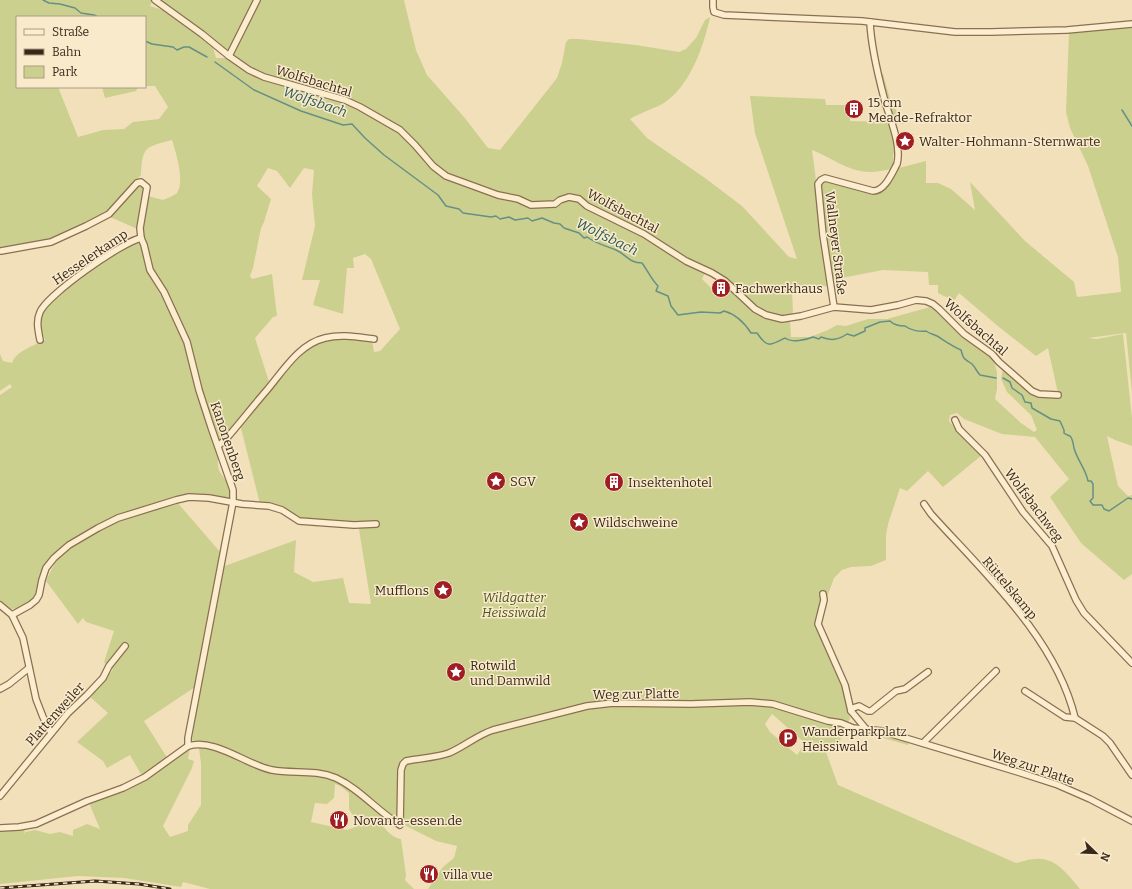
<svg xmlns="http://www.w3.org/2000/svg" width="1132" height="889" viewBox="0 0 1132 889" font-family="Bitter,serif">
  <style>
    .green { fill: #cbd08e; fill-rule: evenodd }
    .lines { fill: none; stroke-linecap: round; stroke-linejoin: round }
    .stream { stroke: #679085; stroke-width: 1.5 }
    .minor-casing { stroke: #8a6f53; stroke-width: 8 }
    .minor { stroke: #fcedcf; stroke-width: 5.5 }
    .rail-casing { stroke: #38281a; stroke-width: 3 }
    .rail { stroke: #f9eacb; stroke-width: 1.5; stroke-dasharray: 4.5; stroke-linecap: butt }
    .labels { text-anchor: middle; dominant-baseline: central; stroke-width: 3; stroke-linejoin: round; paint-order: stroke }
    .street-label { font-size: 13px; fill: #38281a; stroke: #f9eacb }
    .poi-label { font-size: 13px; fill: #38281a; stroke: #f9eacb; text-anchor: start }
    .park-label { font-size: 13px; font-style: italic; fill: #4a561e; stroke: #f9eacb }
    .water-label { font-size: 14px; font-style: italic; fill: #275955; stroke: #f9eacb }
  </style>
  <rect width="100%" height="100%" fill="#f2e0bb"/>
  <g class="green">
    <path d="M 0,0 L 151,0 L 152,1 L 150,6 L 169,12 L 203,36 L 213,47 L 216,58 L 228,58 L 246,71 L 301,88 L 307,93 L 328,100 L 330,91 L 261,73 L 252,70 L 233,56 L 232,52 L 259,0 L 404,0 L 416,50 L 427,75 L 464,117 L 488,148 L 500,150 L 557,78 L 562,63 L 566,42 L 569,39 L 579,39 L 636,45 L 679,52 L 686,49 L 696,38 L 705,20 L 710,17 C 704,46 690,86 664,103 C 653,109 640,113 630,119 L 647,138 L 705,178 L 742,206 L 789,257 L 797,259 L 755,133 L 750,96 L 825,99 L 826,105 L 850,105 L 850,121 L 889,122 L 896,145 L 893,156 L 893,165 L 892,169 C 885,170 877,172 870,172 C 848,172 831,157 812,150 L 830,286 L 805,287 L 792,292 L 793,311 L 790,321 L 791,337 L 810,337 L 828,330 L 837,325 L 846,326 L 868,319 L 887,319 L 930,307 L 941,314 L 993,358 L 997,372 L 997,389 L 995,399 L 1021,423 L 1034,432 L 1037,430 L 1031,415 L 1007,392 L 1001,379 L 1003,368 L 1033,394 L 1059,398 L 1048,348 L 1036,356 L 999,327 L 959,293 L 954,301 L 938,293 L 938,285 L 929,285 L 928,272 L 883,270 L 831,280 L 819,187 L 823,181 L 826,180 L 878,193 L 895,169 L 926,161 L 926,183 L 938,183 L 951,189 L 975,210 L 970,182 L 1025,241 L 1074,282 L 1077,297 L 1121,292 L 1118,257 L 1088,166 L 1070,128 L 1066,112 L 1069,32 L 1132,26 L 1132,393 L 1126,333 L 1088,338 L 1097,339 L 1123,334 L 1132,418 L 1132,446 L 1115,440 L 1107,436 L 1118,486 L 1128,496 L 1132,495 L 1132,574 L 1124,580 L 1081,543 L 1050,497 L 1069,479 L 1035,437 L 1002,434 L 964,419 L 957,413 L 950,415 L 949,421 L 962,436 L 982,455 L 943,487 L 928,471 L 907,491 L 900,488 L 888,524 L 886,536 L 886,560 L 871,566 L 851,567 L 842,570 L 834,578 L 826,600 L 822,599 L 815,624 L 844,687 L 850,719 L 843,728 L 839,746 L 826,752 L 838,785 L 1016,863 C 1022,862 1028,859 1035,859 C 1056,857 1068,875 1080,889 L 428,889 L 443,867 L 454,858 L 457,846 L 436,841 L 404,825 L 399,830 L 383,816 L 381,823 C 386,830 392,838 401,839 L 406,875 L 405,880 L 414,889 L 210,889 L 183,882 L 181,887 L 124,878 L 78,876 L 0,884 L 0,831 L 25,828 L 24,835 L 25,832 L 35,830 L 50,834 L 60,832 L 73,836 L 73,830 L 87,824 L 100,829 L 89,803 L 128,790 L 147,779 L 190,748 L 188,759 L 194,761 L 192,768 L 163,826 L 170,837 L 188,831 L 188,825 L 201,805 L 201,763 L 198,741 L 192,740 L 202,675 L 222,567 L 296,540 L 294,572 L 313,582 L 343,578 L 349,603 L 371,604 L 358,523 L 298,519 L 260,504 L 239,420 L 223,439 L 219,440 L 214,431 L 202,390 L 194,360 L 191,342 L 170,296 L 153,269 L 142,231 L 110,217 L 108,213 L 79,229 L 76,227 L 59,237 L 0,251 ZM 17,17 L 145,17 L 145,86 L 155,86 L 168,107 L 159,119 L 133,122 L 124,129 L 103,130 L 78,137 L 58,87 L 17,87 ZM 172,140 C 176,153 185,181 177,193 C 174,196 167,198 163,200 L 144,195 L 146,187 L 135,181 L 141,175 C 142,146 146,147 172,140 ZM 268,168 L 277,171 L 290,188 L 304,168 L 314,170 L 312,194 L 315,226 L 302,280 L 320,280 L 313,305 L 343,314 L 347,268 L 354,268 L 353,258 L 365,254 L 371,259 L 400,329 L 380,351 L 374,352 L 372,341 C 359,340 345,337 332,339 C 304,344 288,368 271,388 L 255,338 L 273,317 L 277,316 L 272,274 L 252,279 L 250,276 L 253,268 L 261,228 L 264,222 L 271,199 L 257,186 ZM 707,269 L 719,274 L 735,288 L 724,297 L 721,294 L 719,296 L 702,279 ZM 772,714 L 805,743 L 797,755 L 770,732 L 765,724 ZM 335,784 L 340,786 L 349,793 L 349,809 L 356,821 L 355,827 L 347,830 L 311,822 L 315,803 L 327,804 L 334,798 Z"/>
    <polygon points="157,0 255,0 228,51 225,52 219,43"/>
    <polygon points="881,74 883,74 890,99 904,124 892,122"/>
    <polygon points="102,87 138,87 136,91 105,98"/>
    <path d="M 136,241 L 140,242 L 149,275 L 175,319 L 185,341 L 219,456 C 213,478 233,476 230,498 L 229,499 L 182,496 L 84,534 L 45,568 L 37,594 L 31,602 L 24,608 L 10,609 L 0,601 L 0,395 L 12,387 L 10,384 L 0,391 L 0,354 L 3,361 L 12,363 C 16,351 35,345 45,340 C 42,332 39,325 41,316 C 47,295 115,253 136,241 Z"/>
    <path d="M 176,501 L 221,553 L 195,687 L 144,721 L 168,759 L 142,776 L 130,755 L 107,768 L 103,761 L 77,742 L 108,713 L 89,696 L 113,670 L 104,662 L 114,631 L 86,622 L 83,618 L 78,624 L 46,581 C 51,570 56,560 64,552 C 94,524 137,513 176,501 Z"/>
    <polygon points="871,732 909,742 908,745 869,734"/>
  </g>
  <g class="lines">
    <g class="stream">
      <polyline points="43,0 49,3 60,4 75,8 81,13 94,15 98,17"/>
      <polyline points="145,41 152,44 173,47 177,50 184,47 189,47 207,57"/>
      <path d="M 215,62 L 254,90 L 301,111 L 343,125 L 352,124 L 365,138 L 384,155 L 438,195 L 446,206 L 459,209 L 463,213 L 491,217 L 496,216 L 500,219 L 509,217 L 515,220 L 528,218 L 532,221 L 542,218 L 554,223 L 560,224 L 564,228 L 579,233 L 584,238 L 587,237 C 597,244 606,246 616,250 C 627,255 629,263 642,263 C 648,271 651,279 658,286 L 656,291 L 668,296 L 671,306 L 678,315 L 701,312 L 720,313 L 724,311 C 735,314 744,322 751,333 L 757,333 C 767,348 770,346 785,338 C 792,343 806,340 813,337 L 819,339 L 821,337 C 831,341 838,340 847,334 L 854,336 L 865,331 L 865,328 L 880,322 L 890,321 C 894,325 899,326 905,326 C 910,330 919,332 926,331 C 930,334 933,334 937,336 C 945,341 952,346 961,350 C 964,361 964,358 972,364 C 975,367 977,372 980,375 L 996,378"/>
      <polyline points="1122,110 1132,126"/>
      <path d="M 1003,378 L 1010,382 L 1012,388 L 1022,395 L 1025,402 L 1031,403 L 1032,408 L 1051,419 L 1060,421 L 1064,430 L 1064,433 C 1066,435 1068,435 1070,436 C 1073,439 1073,444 1074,448 C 1077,460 1086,469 1088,481 L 1091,481 L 1093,484 L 1093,498 L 1090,501 L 1093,505 L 1102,505 L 1104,509 L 1109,511 L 1128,498 L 1132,499"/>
    </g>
    <g class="minor-casing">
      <g id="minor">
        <polyline points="155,0 202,34 229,56 249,70 264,77 345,100 360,107 400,130 415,145 433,166 446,176 498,195 518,199 531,205 555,204 560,200 569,197 579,199 587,206 644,234 686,261 712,273 725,281 755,309 766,315 782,319 801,316 834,307 871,310 898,305 916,300 926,301 933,304 939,309 964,334 992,354 999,362 1032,391 1039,394 1058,395"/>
        <polyline points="713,0 713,7 714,12 724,15 862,21 955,32 991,32 1067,30 1132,24"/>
        <polyline points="229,56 257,0"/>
        <polyline points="1,251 51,242 86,226 109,214 137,183 141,182 147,187 140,228 141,238 144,245 150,270 164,292 187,342 199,390 211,427 233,490 233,502 188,738 188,746"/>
        <path d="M 834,307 L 823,235 L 818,184 L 821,180 L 825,178 L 873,191 C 885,191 892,173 897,164 C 902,144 889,117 884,98 C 878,75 871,46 870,22"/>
        <path d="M 40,340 C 38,330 36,321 40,312 C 47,295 122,242 141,238"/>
        <polyline points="955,420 959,429 985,455 1023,512 1052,546 1076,600 1084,613 1132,663"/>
        <path d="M 218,446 L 226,439 C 240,423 253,406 267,390 C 283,371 299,344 325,338 C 341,334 357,337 374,339"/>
        <path d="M 924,504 L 931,514 C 984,573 1056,638 1075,718 L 1103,736 L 1110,743 L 1132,775"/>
        <polyline points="823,594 824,600 818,624 845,685 851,711 866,729"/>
        <polyline points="0,605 12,615 23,638 36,699 43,717 51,733"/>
        <polyline points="12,615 30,605 36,600 39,595 42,580 46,568 54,558 69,545 98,528 118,518 176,500 189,497 209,498 242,504 269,506 282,510 299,521 354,525 376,524"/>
        <polyline points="0,689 9,684 29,668"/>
        <polyline points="1025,691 1065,717 1075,718"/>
        <polyline points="851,711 853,708 859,706 868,711 871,711 896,691 905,689 928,672"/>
        <polyline points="923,743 996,671"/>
        <polyline points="0,796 68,713 87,695 103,678 109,666 125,646"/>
        <path d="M 0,828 L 19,827 L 36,824 L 87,801 L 123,788 L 145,777 L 188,746 C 216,738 246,765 272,770 C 293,774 315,769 336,778 C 360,789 377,811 400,825 L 401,770 L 403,764 L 406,761 C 420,758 435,758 449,753 C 464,747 477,735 493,730 L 587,706 L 613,703 L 691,704 L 750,702 L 773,704 L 828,721 L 841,723 L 853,728 L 882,731 L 1018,772 L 1058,785 L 1090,799 L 1132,821"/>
      </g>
    </g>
    <use href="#minor" class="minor"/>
    <g class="rail-casing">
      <polyline id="rail" points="0,888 95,881 139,884 170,889"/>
    </g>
    <use href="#rail" class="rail"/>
  </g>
  <defs>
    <g id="building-disc" transform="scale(1)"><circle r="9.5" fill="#9f1e23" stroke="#f9eacb"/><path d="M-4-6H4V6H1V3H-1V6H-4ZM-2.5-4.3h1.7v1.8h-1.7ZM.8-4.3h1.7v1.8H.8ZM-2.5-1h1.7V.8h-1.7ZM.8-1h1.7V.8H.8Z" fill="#fff"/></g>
    <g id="sight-disc" transform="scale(1)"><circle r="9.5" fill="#9f1e23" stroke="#f9eacb"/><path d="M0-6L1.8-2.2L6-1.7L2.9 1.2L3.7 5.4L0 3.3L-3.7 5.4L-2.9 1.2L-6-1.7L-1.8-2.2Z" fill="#fff"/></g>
    <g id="parking-disc" transform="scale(1)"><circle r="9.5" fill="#9f1e23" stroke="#f9eacb"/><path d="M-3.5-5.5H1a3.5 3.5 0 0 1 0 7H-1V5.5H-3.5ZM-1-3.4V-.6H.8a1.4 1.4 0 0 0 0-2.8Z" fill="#fff"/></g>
    <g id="restaurant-disc" transform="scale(1)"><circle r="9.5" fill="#9f1e23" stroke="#f9eacb"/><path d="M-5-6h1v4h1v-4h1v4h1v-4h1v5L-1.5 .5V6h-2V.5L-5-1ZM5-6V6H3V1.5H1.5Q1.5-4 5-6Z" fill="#fff"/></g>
  </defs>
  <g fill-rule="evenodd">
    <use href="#building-disc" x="854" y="109"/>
    <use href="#sight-disc" x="905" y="141"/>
    <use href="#building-disc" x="721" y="288"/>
    <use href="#sight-disc" x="496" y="481"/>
    <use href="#building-disc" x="614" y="482"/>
    <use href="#sight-disc" x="579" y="522"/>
    <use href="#sight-disc" x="443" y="590"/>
    <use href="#sight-disc" x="456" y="672"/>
    <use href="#parking-disc" x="788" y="738"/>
    <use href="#restaurant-disc" x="339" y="820"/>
    <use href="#restaurant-disc" x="429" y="874"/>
  </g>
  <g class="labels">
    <g class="street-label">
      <text transform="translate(314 81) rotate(17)">Wolfsbachtal</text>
      <text transform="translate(623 211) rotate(28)">Wolfsbachtal</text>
      <text transform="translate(836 243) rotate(83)">Wallneyer Straße</text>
      <text transform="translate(90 257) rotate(-34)">Hesselerkamp</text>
      <text transform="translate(976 327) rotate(41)">Wolfsbachtal</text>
      <text transform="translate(228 441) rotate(71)">Kanonenberg</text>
      <text transform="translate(1034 505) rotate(53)">Wolfsbachweg</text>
      <text transform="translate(1010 588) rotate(50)">Rüttelskamp</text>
      <text transform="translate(636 694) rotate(-1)">Weg zur Platte</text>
      <text transform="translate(55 714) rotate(-48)">Plattenweiler</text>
      <text transform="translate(1033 767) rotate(19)">Weg zur Platte</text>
    </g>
    <g class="poi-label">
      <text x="868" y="102">15 cm<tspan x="868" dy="15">Meade-Refraktor</tspan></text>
      <text x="919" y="141">Walter-Hohmann-Sternwarte</text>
      <text x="735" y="288">Fachwerkhaus</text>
      <text x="510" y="481">SGV</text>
      <text x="628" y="482">Insektenhotel</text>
      <text x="593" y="522">Wildschweine</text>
      <text x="429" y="590" text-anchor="end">Mufflons</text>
      <text x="470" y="665">Rotwild<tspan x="470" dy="15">und Damwild</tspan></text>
      <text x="802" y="731">Wanderparkplatz<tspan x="802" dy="15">Heissiwald</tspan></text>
      <text x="353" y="820">Novanta-essen.de</text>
      <text x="443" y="874">villa vue</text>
    </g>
    <g class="park-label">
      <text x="514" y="597">Wildgatter<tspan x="514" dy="15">Heissiwald</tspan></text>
    </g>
    <g class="water-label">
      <text transform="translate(315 102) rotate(19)">Wolfsbach</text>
      <text transform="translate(607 237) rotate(26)">Wolfsbach</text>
    </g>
  </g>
  <rect x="16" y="16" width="130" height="72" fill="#f9eacb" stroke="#ac9c84"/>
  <rect x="24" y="29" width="20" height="6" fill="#fcedcf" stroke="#ac9c84"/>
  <text x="52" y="36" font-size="12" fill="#38281a">Straße</text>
  <rect x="24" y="49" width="20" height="6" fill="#38281a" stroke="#ac9c84"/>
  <text x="52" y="56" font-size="12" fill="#38281a">Bahn</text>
  <rect x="24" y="66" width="20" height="12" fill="#cbd08e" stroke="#ac9c84"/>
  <text x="52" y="76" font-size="12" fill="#38281a">Park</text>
  <g transform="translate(1096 853) rotate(113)" stroke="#f9eacb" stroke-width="3" paint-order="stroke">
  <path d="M0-3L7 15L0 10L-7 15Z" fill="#38281a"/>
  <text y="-6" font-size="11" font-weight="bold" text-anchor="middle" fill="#38281a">N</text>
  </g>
</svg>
